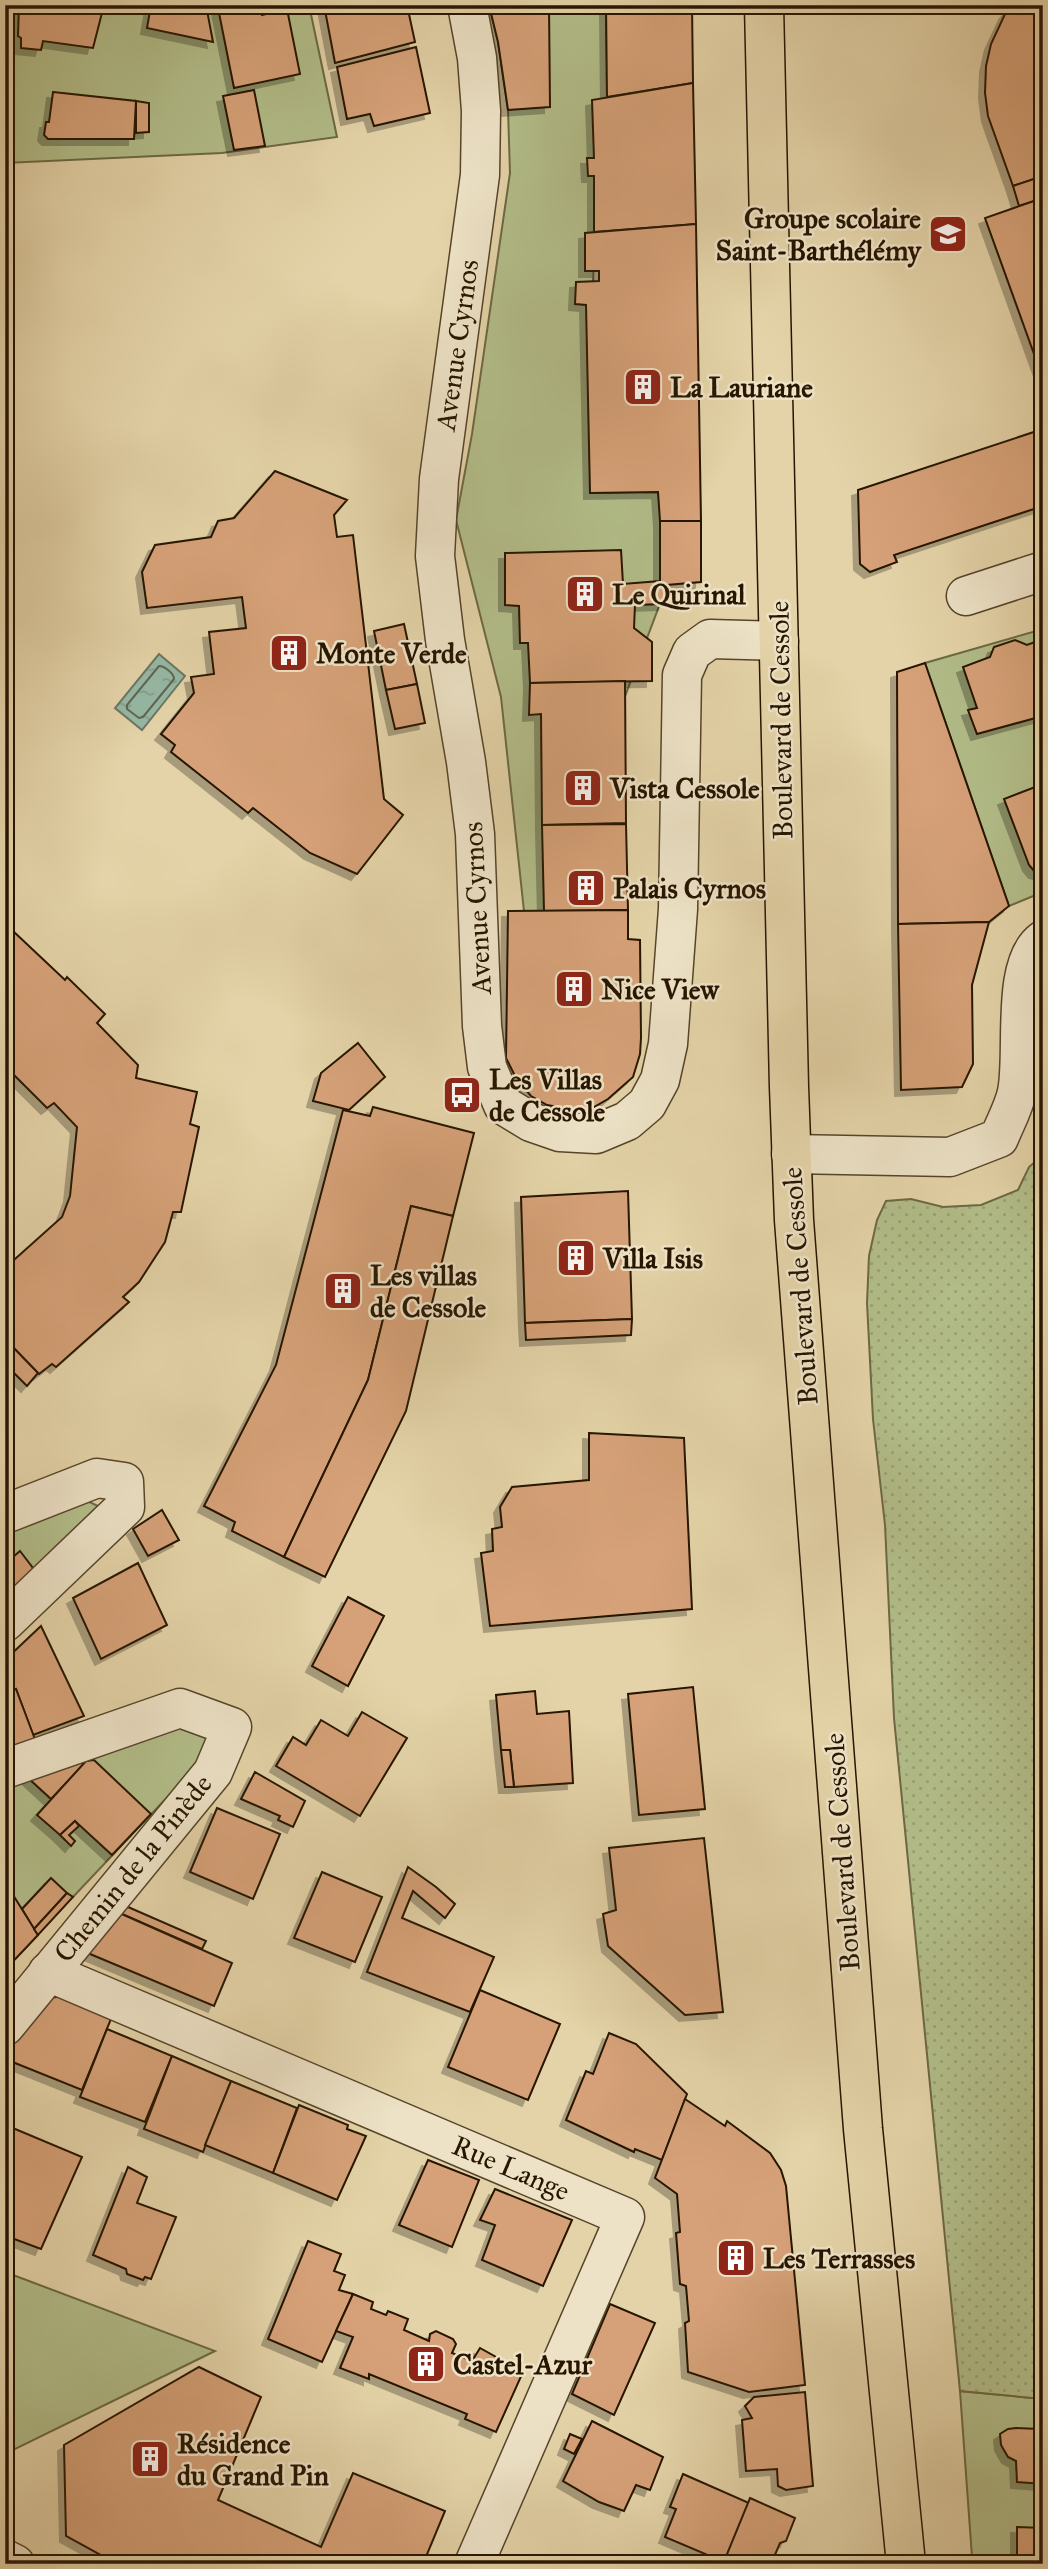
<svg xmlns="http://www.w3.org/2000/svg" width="1048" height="2569" viewBox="0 0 1048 2569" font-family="'IM FELL Great Primer',serif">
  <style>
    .green { fill: #b2bd89; stroke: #6c6944; stroke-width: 2 }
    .park { fill: url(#park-dots); stroke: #6c6944; stroke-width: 2 }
    .water { fill: url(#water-ripples); stroke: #6a7763; stroke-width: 2 }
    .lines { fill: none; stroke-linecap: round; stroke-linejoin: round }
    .shore { stroke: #5e6652; stroke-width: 2 }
    .building { fill: #d6a178; stroke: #271500; stroke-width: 2; filter: url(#shadow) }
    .street-casing { stroke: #56442a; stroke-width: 41 }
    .primary-casing { stroke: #271500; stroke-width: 41 }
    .street { stroke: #ede2c6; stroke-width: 38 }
    .primary { stroke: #e4d3a8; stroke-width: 38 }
    .labels { text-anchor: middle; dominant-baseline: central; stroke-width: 5; stroke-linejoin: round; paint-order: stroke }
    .poi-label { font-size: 28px; font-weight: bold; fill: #271500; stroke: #ede2c6; text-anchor: start }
    .street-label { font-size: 28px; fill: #271500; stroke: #ede2c6 }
  </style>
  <defs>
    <pattern id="park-dots" width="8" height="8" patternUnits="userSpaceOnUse" patternTransform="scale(1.75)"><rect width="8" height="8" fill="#b2bd89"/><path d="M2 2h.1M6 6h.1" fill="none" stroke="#99a274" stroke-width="1.8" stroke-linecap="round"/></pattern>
    <pattern id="water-ripples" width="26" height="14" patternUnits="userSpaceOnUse" patternTransform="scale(1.75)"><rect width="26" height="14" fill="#96b8a5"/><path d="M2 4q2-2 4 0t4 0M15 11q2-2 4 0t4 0" fill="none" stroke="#819d8c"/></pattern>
    <filter id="shadow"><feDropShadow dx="-6" dy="6" stdDeviation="0" flood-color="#0004"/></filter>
  </defs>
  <rect width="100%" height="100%" fill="#e4d3a8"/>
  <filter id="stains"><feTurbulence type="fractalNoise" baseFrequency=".00286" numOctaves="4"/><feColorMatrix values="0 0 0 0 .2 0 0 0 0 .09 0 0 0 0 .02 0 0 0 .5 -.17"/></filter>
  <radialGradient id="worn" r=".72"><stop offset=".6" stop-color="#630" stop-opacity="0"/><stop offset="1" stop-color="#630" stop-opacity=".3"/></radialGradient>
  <g class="green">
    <polygon points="5,5 309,5 337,137 222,153 5,163"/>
    <polygon points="489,5 606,5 607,97 594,232 590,493 658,492 667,585 544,911 524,911 501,697 456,520 472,434 510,173 508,110 498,42"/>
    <polygon points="1043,629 1043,892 1009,906 925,663"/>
    <polygon points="81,1498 98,1506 5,1601 5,1526"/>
    <polygon points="177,1723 208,1734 209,1753 73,1897 34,1929 5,1965 5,1785"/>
    <polygon points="5,2272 215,2351 5,2454"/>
    <polygon points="960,2391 1043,2399 1043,2564 976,2564 972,2557"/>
  </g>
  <polygon class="park" points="1043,1155 1043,2399 960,2391 894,1718 885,1525 873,1419 867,1303 869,1256 877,1220 886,1201 911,1199 943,1207 981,1205 1018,1190 1029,1167"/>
  <polygon class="water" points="159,654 185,676 142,730 115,708"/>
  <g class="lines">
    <path class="shore" d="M 159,666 C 164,666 174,673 174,679 L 143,717 L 139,718 L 127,709 L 127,705 Z"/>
  </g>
  <g class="building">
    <polygon points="19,5 104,5 93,48 43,41 41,50 21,48 21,38 18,36"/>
    <polygon points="151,5 206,5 213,42 147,28"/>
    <polygon points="232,5 260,5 262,15 287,9 300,74 234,88 218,8"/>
    <polygon points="324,5 407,5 415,42 335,63"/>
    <polygon points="489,5 549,5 550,107 508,110 498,42"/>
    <polygon points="606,5 692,5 693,83 607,97"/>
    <polygon points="1012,5 1043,5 1043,176 1013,186 988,116 985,93 986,66 991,44 1005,14"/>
    <polygon points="416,47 430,113 374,126 370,114 347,119 337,67"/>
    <polygon points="693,83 696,224 594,232 594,176 588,176 587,158 594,158 592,100"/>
    <polygon points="254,90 265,146 234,150 223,96"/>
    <polygon points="53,92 136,101 134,139 48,139 44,135 46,122 49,122"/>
    <polygon points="136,101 149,103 149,132 136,133"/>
    <polygon points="1043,176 1043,217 1037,200 1019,206 1013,186"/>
    <polygon points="1037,200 1043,217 1043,379 985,218"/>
    <polygon points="696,224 701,521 660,521 658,492 590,493 586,305 575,304 576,282 599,281 599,271 585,271 585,233"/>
    <polygon points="1043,429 1043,506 894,555 897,562 870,572 860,564 858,490"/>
    <polygon points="275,471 347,500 334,515 337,537 353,535 384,799 403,815 357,874 310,853 253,808 248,813 171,752 175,745 161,734 194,693 191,677 214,674 209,632 246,628 242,597 147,608 142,572 155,545 211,537 218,521 234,518"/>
    <polygon points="660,521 701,521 701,582 667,585 664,604 635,605 634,628 652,642 652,681 530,683 528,643 520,643 519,606 505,605 505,553 621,550 623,584 660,581"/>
    <polygon points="404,624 417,684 386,690 374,631"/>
    <polygon points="1043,639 1043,716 977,734 968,710 977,708 963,667 990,657 994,647 1015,640 1027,645"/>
    <polygon points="925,663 1009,906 989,922 898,924 897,672"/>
    <polygon points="625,681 626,823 542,825 541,714 529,715 530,683"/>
    <polygon points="417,684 425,723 395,729 386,690"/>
    <polygon points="1043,784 1043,873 1040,873 1035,872 1029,865 1004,799"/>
    <polygon points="626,824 628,910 544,911 542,825"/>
    <polygon points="628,910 628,939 640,940 641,1038 640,1054 633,1077 608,1099 594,1107 576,1110 547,1105 531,1096 517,1080 506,1058 508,911"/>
    <polygon points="989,922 972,985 973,1064 962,1087 901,1090 898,924"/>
    <polygon points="13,931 65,980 67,977 105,1014 97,1023 138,1065 136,1078 197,1092 190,1124 199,1127 181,1212 173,1212 165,1242 139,1282 123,1297 129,1302 56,1367 52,1364 39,1374 5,1339 5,1268 62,1217 70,1196 77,1127 54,1103 47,1108 5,1066 5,939"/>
    <polygon points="358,1043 385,1077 349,1110 313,1101 321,1073"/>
    <polygon points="373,1107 474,1133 453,1216 411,1206 368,1380 284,1557 232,1531 235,1522 204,1506 276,1365 343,1110 370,1116"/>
    <polygon points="628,1191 632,1319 525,1323 521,1197"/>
    <polygon points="411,1206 453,1216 406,1411 325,1577 284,1557 368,1380"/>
    <polygon points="632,1319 631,1335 526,1340 525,1323"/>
    <polygon points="5,1339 38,1373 27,1386 5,1364"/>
    <polygon points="589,1433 684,1438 692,1609 490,1626 481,1553 493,1551 492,1529 502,1527 500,1507 512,1487 589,1480"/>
    <polygon points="162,1510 179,1540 148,1556 133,1529"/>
    <polygon points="20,1551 36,1572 16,1591 5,1577 5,1564"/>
    <polygon points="138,1563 167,1625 101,1659 73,1598"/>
    <polygon points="348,1597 384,1616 348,1686 312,1666"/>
    <polygon points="41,1626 84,1716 33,1735 16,1689 10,1691 5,1682 5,1660"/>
    <polygon points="693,1687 705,1809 639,1815 628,1694"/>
    <polygon points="16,1689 36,1742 5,1752 5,1693"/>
    <polygon points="535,1691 537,1714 569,1711 573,1783 514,1787 510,1750 501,1750 496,1695"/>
    <polygon points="362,1712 407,1738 360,1816 276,1766 293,1737 306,1745 321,1720 348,1736"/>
    <polygon points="501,1750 510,1750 514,1787 505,1787"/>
    <polygon points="77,1758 84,1764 51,1799 27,1777"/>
    <polygon points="94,1760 151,1814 112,1855 75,1821 60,1835 37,1815 86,1761"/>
    <polygon points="255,1772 305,1801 293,1827 278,1820 280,1816 241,1799"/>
    <polygon points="217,1808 280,1834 253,1899 190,1872"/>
    <polygon points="75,1821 79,1826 69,1835 75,1841 71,1846 60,1835"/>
    <polygon points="704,1838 723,2012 685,2015 608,1946 603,1914 616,1910 609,1848"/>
    <polygon points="408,1867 436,1887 455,1904 445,1918 413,1891 402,1918 494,1957 470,2012 367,1972"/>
    <polygon points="322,1872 382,1897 355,1962 294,1938"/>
    <polygon points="51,1878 67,1893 34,1929 22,1909"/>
    <polygon points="5,1882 38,1935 5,1970"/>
    <polygon points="67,1893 73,1897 38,1935 34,1929"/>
    <polygon points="112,1900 206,1941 202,1949 106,1907"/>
    <polygon points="106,1907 232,1963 214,2006 71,1946"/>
    <polygon points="480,1990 560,2024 528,2100 448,2067"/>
    <polygon points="70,1996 113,2014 82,2090 5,2059 5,2041 44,1998"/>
    <polygon points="107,2029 172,2056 145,2122 80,2097"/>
    <polygon points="609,2033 636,2044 687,2094 662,2160 635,2149 634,2152 566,2120 586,2071 593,2074"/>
    <polygon points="172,2056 231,2081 203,2152 144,2129"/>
    <polygon points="231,2081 297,2108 273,2173 205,2145"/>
    <polygon points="685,2099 725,2126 727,2121 770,2153 781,2170 786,2186 805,2385 749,2392 688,2372 685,2323 689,2321 686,2286 680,2284 676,2233 680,2232 677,2194 655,2178"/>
    <polygon points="299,2105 348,2125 347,2129 366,2136 337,2200 273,2173"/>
    <polygon points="8,2126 82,2157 41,2249 9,2237 5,2246 5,2132"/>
    <polygon points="428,2160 479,2180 452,2247 399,2225"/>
    <polygon points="128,2167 147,2177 137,2203 176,2217 151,2279 145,2277 143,2280 127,2274 126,2269 93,2255"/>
    <polygon points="495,2189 572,2220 543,2286 482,2260 495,2225 480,2220"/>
    <polygon points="308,2241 341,2254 334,2271 345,2275 339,2290 353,2294 322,2362 268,2339"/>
    <polygon points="353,2294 373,2302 371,2309 386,2315 388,2311 408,2319 404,2330 429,2341 430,2334 436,2331 453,2339 456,2344 452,2353 472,2361 480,2348 523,2372 496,2432 465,2419 467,2414 369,2374 369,2379 340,2368 353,2337 336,2331"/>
    <polygon points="610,2304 655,2323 614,2415 572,2394"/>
    <polygon points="199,2367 261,2397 218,2500 321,2547 353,2473 445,2511 423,2564 117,2564 66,2536 64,2445"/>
    <polygon points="805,2392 813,2486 786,2490 778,2486 777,2469 746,2471 742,2420 752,2418 745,2406 754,2397"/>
    <polygon points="1041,2411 1043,2411 1043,2484 1017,2482 1016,2461 1008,2457 1001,2445 1000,2434 1008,2429 1016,2428 1039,2429"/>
    <polygon points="592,2421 663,2457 650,2490 636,2485 624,2511 599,2502 563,2481"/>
    <polygon points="570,2434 582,2439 574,2454 564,2449"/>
    <polygon points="683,2474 749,2503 724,2562 665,2537 676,2509 670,2507"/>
    <polygon points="750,2498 795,2518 786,2541 780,2543 771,2564 723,2564"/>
    <polygon points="1017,2527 1043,2528 1043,2564 1017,2564"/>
  </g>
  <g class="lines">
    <g class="street-casing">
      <g id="street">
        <polyline points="467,5 477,58 481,111 480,175 439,479 435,556 445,640 466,762 475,834 482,1026 487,1067 503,1105 531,1122 560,1132 596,1134 627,1121 647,1104 660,1080 668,1044 678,909 682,675 692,652 710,639 779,641"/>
        <polyline points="966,596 1043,571"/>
        <path d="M 791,1154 L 950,1157 L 999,1138 C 1005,1123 1014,1107 1017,1092 C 1025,1054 1010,964 1043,940"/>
        <polyline points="5,1514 97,1478 124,1482 125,1507 5,1622"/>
        <polyline points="5,1769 180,1708 232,1727 213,1772 5,2026"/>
        <polyline points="48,1972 625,2217 474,2564"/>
        <polyline points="5,2559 15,2564"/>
      </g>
    </g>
    <g class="primary-casing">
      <polyline id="primary" points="764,5 789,1087 794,1220 863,2129 906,2564"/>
    </g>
    <use href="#street" class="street"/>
    <use href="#primary" class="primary"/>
  </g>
  <defs>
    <g id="school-square" transform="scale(2.0125)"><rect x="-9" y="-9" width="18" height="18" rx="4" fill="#8f2418" stroke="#ede2c6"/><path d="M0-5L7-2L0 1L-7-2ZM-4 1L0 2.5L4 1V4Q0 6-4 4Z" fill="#fff"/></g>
    <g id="building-square" transform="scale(2.0125)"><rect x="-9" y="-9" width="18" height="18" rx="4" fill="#8f2418" stroke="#ede2c6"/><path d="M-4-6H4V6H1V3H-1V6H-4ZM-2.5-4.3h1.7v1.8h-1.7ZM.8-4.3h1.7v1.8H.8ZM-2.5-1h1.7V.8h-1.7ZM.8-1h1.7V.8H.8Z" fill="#fff"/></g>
    <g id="bus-square" transform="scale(2.0125)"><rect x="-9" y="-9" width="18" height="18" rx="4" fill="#8f2418" stroke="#ede2c6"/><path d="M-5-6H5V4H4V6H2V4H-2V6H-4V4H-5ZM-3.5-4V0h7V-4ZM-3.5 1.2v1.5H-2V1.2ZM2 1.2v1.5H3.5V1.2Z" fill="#fff"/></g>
  </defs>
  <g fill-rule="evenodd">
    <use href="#school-square" x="948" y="234"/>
    <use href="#building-square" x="643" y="387"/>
    <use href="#building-square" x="585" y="594"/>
    <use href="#building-square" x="289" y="653"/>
    <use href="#building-square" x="583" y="788"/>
    <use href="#building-square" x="586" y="888"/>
    <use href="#building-square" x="574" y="989"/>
    <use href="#bus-square" x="462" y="1095"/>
    <use href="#building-square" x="576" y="1258"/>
    <use href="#building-square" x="343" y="1291"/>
    <use href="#building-square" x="736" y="2258"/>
    <use href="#building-square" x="426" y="2364"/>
    <use href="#building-square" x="150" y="2459"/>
  </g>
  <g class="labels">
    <g class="poi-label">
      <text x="921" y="218" text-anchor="end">Groupe scolaire<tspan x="921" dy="32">Saint-Barthélémy</tspan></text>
      <text x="670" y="387">La Lauriane</text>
      <text x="612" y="594">Le Quirinal</text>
      <text x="316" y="653">Monte Verde</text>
      <text x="610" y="788">Vista Cessole</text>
      <text x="613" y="888">Palais Cyrnos</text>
      <text x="601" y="989">Nice View</text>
      <text x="489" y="1079">Les Villas<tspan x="489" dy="32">de Cessole</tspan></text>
      <text x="603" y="1258">Villa Isis</text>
      <text x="370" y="1275">Les villas<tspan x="370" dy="32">de Cessole</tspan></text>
      <text x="763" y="2258">Les Terrasses</text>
      <text x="453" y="2364">Castel-Azur</text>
      <text x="177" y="2443">Résidence<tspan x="177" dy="32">du Grand Pin</tspan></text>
    </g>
    <g class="street-label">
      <text transform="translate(457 345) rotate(-82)">Avenue Cyrnos</text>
      <text transform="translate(781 720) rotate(-91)">Boulevard de Cessole</text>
      <text transform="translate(477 908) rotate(-93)">Avenue Cyrnos</text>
      <text transform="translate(800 1286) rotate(-94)">Boulevard de Cessole</text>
      <text transform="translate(842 1852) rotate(-94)">Boulevard de Cessole</text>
      <text transform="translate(133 1868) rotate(-51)">Chemin de la Pinède</text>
      <text transform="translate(511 2168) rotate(23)">Rue Lange</text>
    </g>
  </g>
  <rect width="1048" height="2569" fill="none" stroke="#e4d3a8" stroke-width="28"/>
  <rect x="7" y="7" width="1034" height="2555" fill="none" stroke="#271500" stroke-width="3.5"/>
  <rect x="14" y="14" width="1020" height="2541" fill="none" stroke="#271500" stroke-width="2"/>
  <rect width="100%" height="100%" filter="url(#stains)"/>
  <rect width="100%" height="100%" fill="url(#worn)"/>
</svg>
